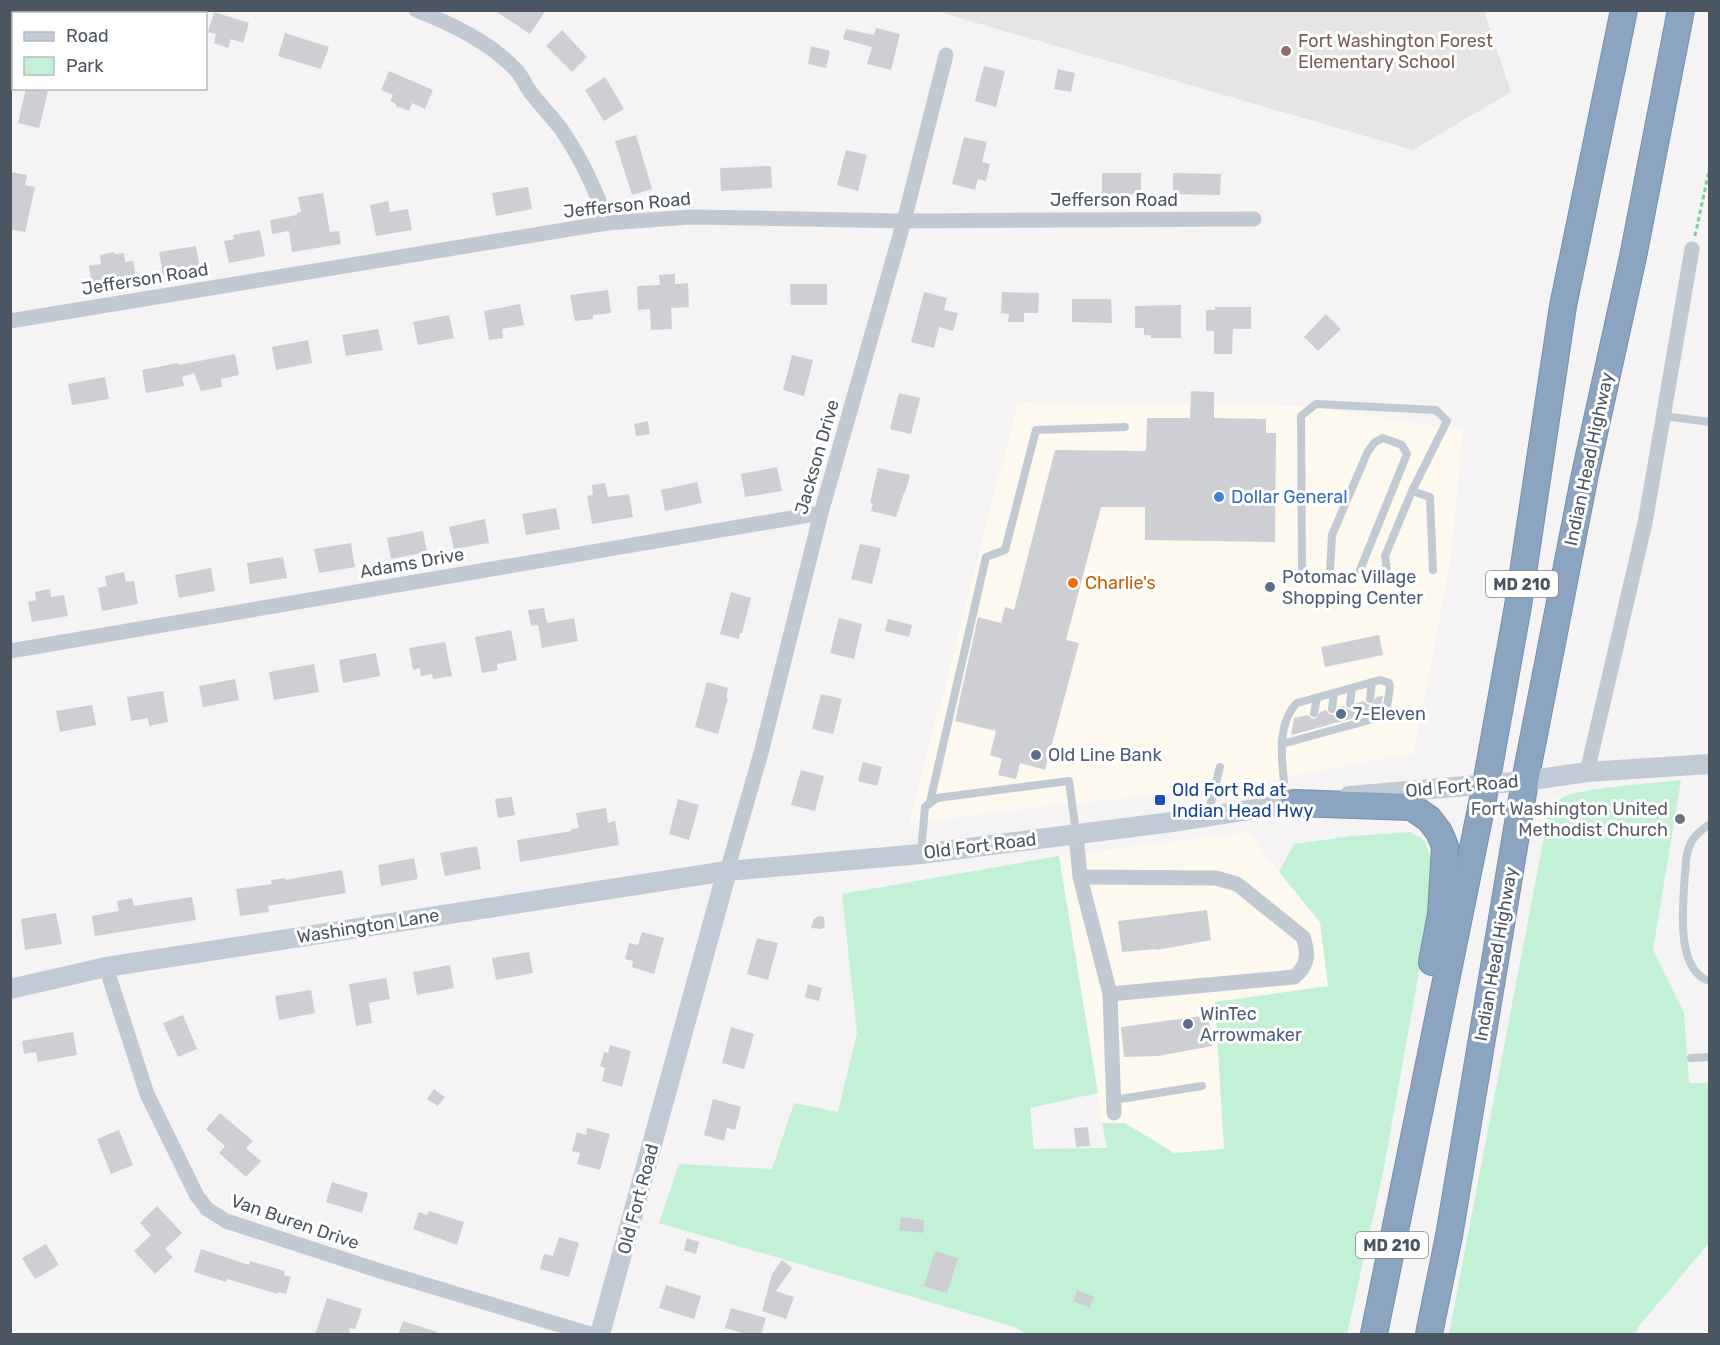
<svg xmlns="http://www.w3.org/2000/svg" width="1720" height="1345" viewBox="0 0 1720 1345" font-family="Rubik,sans-serif">
  <style>
    .commercial { fill: #fdf9ef }
    .education { fill: #e6e4e5 }
    .green { fill: #c3f1d5 }
    .building { fill: #cdcfd5 }
    .lines { fill: none; stroke-linecap: round; stroke-linejoin: round }
    .highway-casing { stroke: #7690ad; stroke-width: 28 }
    .path { stroke: #7ad0a6; stroke-width: 3; stroke-dasharray: 4.5 3; stroke-linecap: butt }
    .lane { stroke: #c1cad2; stroke-width: 8 }
    .street { stroke: #c1cad2; stroke-width: 15 }
    .secondary { stroke: #c1cbd6; stroke-width: 20 }
    .highway { stroke: #8ba5c1; stroke-width: 26 }
    .education-dot { fill: #8d6e63; stroke: #fff; stroke-width: 2 }
    .shop-dot { fill: #3f7fe0; stroke: #fff; stroke-width: 2 }
    .food-dot { fill: #e8710a; stroke: #fff; stroke-width: 2 }
    .service-dot { fill: #5c6f8a; stroke: #fff; stroke-width: 2 }
    .transit-dot { fill: #1a4fb4; stroke: #fff; stroke-width: 2 }
    .worship-dot { fill: #6b7280; stroke: #fff; stroke-width: 2 }
    .labels { text-anchor: middle; dominant-baseline: central; stroke-width: 6; stroke-linejoin: round; paint-order: stroke }
    .shield { fill: #fff; stroke: #808990; stroke-width: 1.5 }
    .shield-label { font-size: 16px; font-weight: bold; fill: #4a5661 }
    .education-label { font-size: 18px; fill: #785e54; stroke: #fff; text-anchor: start }
    .street-label { font-size: 18px; fill: #4a5661; stroke: #fff }
    .shop-label { font-size: 18px; fill: #366cbe; stroke: #fff; text-anchor: start }
    .service-label { font-size: 18px; fill: #4e5e75; stroke: #fff; text-anchor: start }
    .food-label { font-size: 18px; fill: #c56008; stroke: #fff; text-anchor: start }
    .transit-label { font-size: 18px; fill: #164399; stroke: #fff; text-anchor: start }
    .worship-label { font-size: 18px; fill: #5b616d; stroke: #fff; text-anchor: end }
  </style>
  <rect width="100%" height="100%" fill="#f5f3f3"/>
  <g class="commercial">
    <polygon points="1018,402 1310,406 1463,430 1451,557 1414,753 1229,788 1038,807 909,824"/>
    <polygon points="1247,832 1320,922 1329,986 1215,1002 1225,1149 1174,1153 1125,1123 1102,1123 1059,856"/>
  </g>
  <polygon class="education" points="936,11 1484,11 1511,92 1413,150"/>
  <g class="green">
    <path d="M 1681,780 L 1653,950 L 1684,1013 L 1689,1083 L 1709,1083 L 1709,1243 L 1638,1327 L 1635,1334 L 1449,1334 L 1548,816 C 1551,810 1555,803 1562,798 C 1577,788 1658,783 1681,780 Z"/>
    <polygon points="1410,832 1424,840 1431,858 1427,927 1383,1173 1347,1334 1026,1334 1015,1327 659,1223 679,1164 772,1169 794,1103 838,1112 857,1033 842,894 1059,856 1098,1093 1030,1108 1034,1149 1107,1148 1102,1123 1125,1123 1174,1153 1224,1149 1215,1002 1328,986 1320,922 1279,872 1294,844 1352,836"/>
  </g>
  <g class="building">
    <polygon points="494,10 546,10 530,34"/>
    <polygon points="214,12 249,23 243,43 231,39 228,48 214,43 216,34 208,32"/>
    <polygon points="876,28 900,34 891,70 867,64 872,47 843,39 846,29 874,35"/>
    <polygon points="562,30 587,57 572,72 546,46"/>
    <polygon points="285,33 329,47 321,69 278,56"/>
    <polygon points="811,46 830,51 826,68 808,64"/>
    <polygon points="984,66 1005,71 996,107 975,101"/>
    <polygon points="1058,69 1075,73 1071,92 1054,89"/>
    <polygon points="389,71 433,90 425,109 412,103 409,111 396,106 396,104 390,101 393,95 381,90"/>
    <polygon points="605,77 624,109 604,121 585,90"/>
    <polygon points="26,88 48,91 39,128 18,123"/>
    <polygon points="636,135 652,189 632,195 615,141"/>
    <polygon points="964,137 987,142 982,162 990,164 986,181 978,179 975,190 952,184"/>
    <polygon points="846,150 867,155 858,191 837,185"/>
    <polygon points="771,166 772,188 721,191 720,168"/>
    <polygon points="10,172 27,175 25,185 35,187 25,232 10,229"/>
    <rect x="1102" y="173" width="39" height="21"/>
    <polygon points="1173,173 1221,174 1220,195 1173,194"/>
    <polygon points="528,187 532,209 496,216 492,193"/>
    <polygon points="323,193 330,232 339,231 341,244 292,252 289,231 272,234 270,220 297,215 296,213 301,212 298,197"/>
    <polygon points="388,201 390,212 408,209 412,230 376,236 370,205"/>
    <polygon points="260,230 265,256 229,263 224,241 234,239 233,235"/>
    <polygon points="196,246 200,269 163,275 159,252"/>
    <polygon points="114,252 115,254 124,253 125,262 133,261 136,278 92,287 89,266 101,264 100,255"/>
    <polygon points="675,274 675,284 688,283 689,307 671,308 672,329 651,330 650,309 638,310 637,286 660,285 659,275"/>
    <polygon points="790,284 827,284 827,305 791,305"/>
    <polygon points="608,290 611,313 593,315 593,319 575,321 570,295"/>
    <polygon points="924,292 947,298 944,310 958,313 953,331 939,327 934,348 911,342"/>
    <polygon points="1002,292 1039,293 1038,313 1024,313 1024,322 1008,322 1009,314 1001,313"/>
    <polygon points="1072,299 1111,299 1112,323 1072,322"/>
    <polygon points="520,304 524,325 502,329 503,338 489,340 484,311"/>
    <polygon points="1181,305 1181,338 1151,338 1151,335 1144,335 1144,328 1135,328 1135,306"/>
    <polygon points="1215,307 1251,307 1251,329 1233,329 1232,354 1214,354 1214,331 1206,331 1206,310 1215,310"/>
    <polygon points="1326,314 1341,329 1318,351 1304,337"/>
    <polygon points="449,315 454,338 418,345 413,322"/>
    <polygon points="378,329 383,350 346,356 342,335"/>
    <polygon points="308,340 312,363 276,370 272,347"/>
    <polygon points="235,354 239,375 221,379 222,387 201,391 194,373 182,377 184,386 146,393 142,370 178,363 178,365"/>
    <polygon points="792,355 813,360 804,396 783,390"/>
    <polygon points="105,377 109,399 72,405 68,384"/>
    <polygon points="1191,391 1214,392 1214,418 1266,419 1266,433 1276,433 1275,542 1145,540 1145,507 1101,507 1066,640 1079,643 1045,770 1020,763 1016,779 998,775 1002,759 990,755 996,731 955,721 978,617 1001,623 1005,607 1014,610 1055,450 1146,451 1147,418 1190,418"/>
    <polygon points="899,393 920,398 911,434 890,429"/>
    <polygon points="648,421 650,434 636,436 634,424"/>
    <polygon points="777,467 782,491 745,497 741,474"/>
    <polygon points="878,468 910,475 905,493 904,493 896,517 871,511 873,504 870,503"/>
    <polygon points="697,482 702,503 665,511 661,490"/>
    <polygon points="605,483 608,497 629,494 633,517 592,524 587,496 593,495 592,485"/>
    <polygon points="556,508 560,529 526,535 522,514"/>
    <polygon points="485,519 489,543 454,549 449,527"/>
    <polygon points="423,531 427,552 391,559 387,538"/>
    <polygon points="351,543 355,567 319,573 314,549"/>
    <polygon points="860,544 881,548 872,584 851,579"/>
    <polygon points="283,557 287,578 250,584 247,563"/>
    <polygon points="211,568 215,591 179,598 175,575"/>
    <polygon points="124,572 126,582 134,581 138,604 102,611 98,588 107,586 105,576"/>
    <polygon points="50,589 51,597 64,595 68,616 32,622 28,602 36,600 35,592"/>
    <polygon points="731,592 751,598 742,633 740,633 739,639 720,634"/>
    <polygon points="544,608 547,623 574,618 578,641 542,648 538,625 531,626 528,610"/>
    <polygon points="839,618 862,624 854,659 830,653"/>
    <polygon points="888,619 912,625 909,637 885,631"/>
    <polygon points="511,630 517,660 497,664 498,670 482,673 475,637"/>
    <polygon points="1379,635 1383,655 1325,667 1321,647"/>
    <polygon points="445,642 452,676 433,679 432,674 421,676 420,668 413,670 409,648"/>
    <polygon points="376,653 380,676 343,683 339,660"/>
    <polygon points="314,664 319,692 274,700 269,672"/>
    <polygon points="235,679 239,700 203,707 199,686"/>
    <polygon points="707,682 728,688 726,698 728,698 718,734 695,727"/>
    <polygon points="163,691 168,722 149,726 148,718 131,721 127,697"/>
    <polygon points="821,694 842,699 833,734 812,729"/>
    <polygon points="1383,696 1380,711 1291,735 1294,718 1308,715 1311,718 1315,719 1320,712 1326,710 1329,714 1334,715 1337,712 1338,707 1344,706 1347,709 1352,710 1356,703 1364,701 1367,704 1372,705 1376,697"/>
    <polygon points="92,705 96,725 60,732 56,711"/>
    <polygon points="863,762 882,767 877,786 858,781"/>
    <polygon points="801,770 824,776 815,811 791,805"/>
    <polygon points="512,797 515,815 498,818 495,799"/>
    <polygon points="678,799 699,805 689,840 669,834"/>
    <polygon points="606,808 608,823 615,821 619,845 520,862 517,840 572,831 571,829 579,828 576,813"/>
    <polygon points="477,846 481,869 445,876 440,853"/>
    <polygon points="414,858 418,879 381,886 378,865"/>
    <polygon points="342,870 346,893 268,906 269,912 240,916 236,889 272,884 271,880 285,878 285,880"/>
    <polygon points="192,897 196,920 95,936 92,916 119,911 117,901 132,898 134,906"/>
    <polygon points="1207,910 1211,940 1157,950 1157,949 1122,952 1118,921"/>
    <polygon points="56,913 62,944 25,950 21,919"/>
    <polygon points="819,916 824,917 825,927 821,929 811,928 814,919"/>
    <polygon points="642,932 664,938 654,974 632,967 633,961 625,959 629,943 638,945"/>
    <polygon points="757,938 778,943 768,980 747,974"/>
    <polygon points="529,952 533,973 496,980 492,958"/>
    <polygon points="450,965 454,988 417,995 413,972"/>
    <polygon points="386,978 390,999 369,1003 372,1023 356,1026 349,984"/>
    <polygon points="808,984 822,988 819,1001 805,997"/>
    <polygon points="311,990 315,1013 279,1020 275,996"/>
    <polygon points="183,1015 197,1049 178,1057 163,1023"/>
    <polygon points="1209,1015 1212,1046 1158,1056 1124,1057 1121,1027"/>
    <polygon points="731,1027 754,1034 744,1069 722,1063"/>
    <polygon points="73,1032 77,1055 38,1062 36,1052 24,1054 22,1041"/>
    <polygon points="610,1045 631,1051 622,1087 602,1081 605,1068 600,1066 604,1052 608,1053"/>
    <polygon points="434,1089 445,1097 438,1106 427,1099"/>
    <polygon points="713,1099 741,1107 735,1130 727,1128 724,1141 704,1135"/>
    <polygon points="220,1113 253,1141 246,1148 261,1161 246,1177 219,1153 225,1146 206,1129"/>
    <polygon points="1088,1127 1090,1146 1076,1147 1074,1128"/>
    <polygon points="587,1128 610,1134 600,1170 577,1164 580,1153 572,1151 577,1132 586,1135"/>
    <polygon points="119,1130 133,1165 111,1174 97,1139"/>
    <polygon points="332,1182 368,1193 362,1213 326,1202"/>
    <polygon points="157,1206 182,1233 165,1249 173,1257 155,1274 134,1251 151,1235 140,1223"/>
    <polygon points="429,1211 464,1222 457,1245 413,1229 419,1212 427,1215"/>
    <polygon points="901,1217 924,1220 923,1233 899,1230"/>
    <polygon points="559,1237 579,1243 569,1277 540,1269 544,1254 553,1256"/>
    <polygon points="687,1238 699,1242 696,1254 684,1250"/>
    <polygon points="46,1244 59,1265 35,1279 22,1258"/>
    <polygon points="201,1249 249,1265 250,1261 285,1271 284,1275 291,1277 286,1294 279,1292 278,1294 227,1279 226,1282 194,1272"/>
    <polygon points="935,1251 958,1258 947,1293 924,1286"/>
    <polygon points="782,1260 792,1268 776,1291 794,1297 786,1319 762,1311 772,1274"/>
    <polygon points="666,1285 701,1296 694,1319 659,1308"/>
    <polygon points="1077,1290 1094,1297 1090,1308 1073,1301"/>
    <polygon points="327,1298 362,1309 355,1329 350,1328 349,1335 315,1335"/>
    <polygon points="731,1308 766,1318 761,1335 749,1335 725,1328"/>
    <polygon points="403,1321 437,1332 436,1335 398,1335"/>
  </g>
  <g class="lines">
    <g class="highway-casing">
      <g id="highway">
        <polyline points="1294,803 1412,807 1429,819 1439,832 1445,846 1441,914 1432,962"/>
        <polyline points="1374,1334 1486,784 1518,606 1563,306 1624,10"/>
        <polyline points="1429,1334 1449,1236 1525,781 1585,474 1633,257 1681,10"/>
      </g>
    </g>
    <polyline class="path" points="1695,236 1710,166"/>
    <g class="lane">
      <polyline points="1663,416 1710,422"/>
      <polyline points="1412,491 1430,497 1433,570"/>
      <polyline points="1302,569 1301,416 1316,404 1436,410 1447,421 1412,491 1385,556 1387,570"/>
      <polyline points="1330,570 1332,535 1368,451 1375,442 1383,438 1402,445 1407,454 1360,570"/>
      <polyline points="1370,699 1372,682"/>
      <polyline points="1350,704 1352,688"/>
      <polyline points="1332,709 1334,693"/>
      <polyline points="1314,713 1317,698"/>
      <path d="M 1282,744 L 1384,716 L 1386,713 L 1390,687 L 1389,683 L 1380,680 L 1297,703 C 1273,727 1284,773 1286,803"/>
      <polyline points="930,802 986,557 1005,550 1036,430 1125,427"/>
      <polyline points="1208,815 1220,767"/>
      <path d="M 1710,824 C 1695,834 1689,841 1686,859 C 1685,890 1671,970 1710,981"/>
      <polyline points="921,853 925,807 937,798 1069,781 1076,832"/>
      <polyline points="1691,1058 1710,1057"/>
      <polyline points="1114,1100 1202,1086"/>
    </g>
    <g class="street">
      <path d="M 416,10 C 452,24 490,42 517,71 C 523,78 526,87 532,94 C 541,106 552,117 561,129 C 581,158 596,190 607,223"/>
      <polyline points="10,321 607,223 691,217 904,221 1254,219"/>
      <polyline points="10,651 821,513"/>
      <polyline points="1587,772 1645,523 1692,249"/>
      <polyline points="1076,834 1080,877 1110,994 1114,1113"/>
      <polyline points="727,871 761,753 821,513 904,221 946,55"/>
      <path d="M 1080,877 L 1216,878 L 1237,884 L 1303,937 C 1309,954 1308,966 1294,977 L 1110,994"/>
      <polyline points="106,967 147,1094 197,1196 207,1209 226,1221 380,1271 590,1334"/>
    </g>
    <g class="secondary">
      <polyline points="1349,796 1525,781 1587,772 1710,764"/>
      <polyline points="10,989 106,967 727,871 921,854 1172,822 1307,801"/>
      <polyline points="600,1334 727,871"/>
    </g>
    <use href="#highway" class="highway"/>
  </g>
  <circle class="education-dot" cx="1286" cy="51" r="6"/>
  <circle class="shop-dot" cx="1219" cy="497" r="6"/>
  <circle class="food-dot" cx="1073" cy="583" r="6"/>
  <g class="service-dot">
    <circle cx="1270" cy="587" r="6"/>
    <circle cx="1341" cy="714" r="6"/>
    <circle cx="1036" cy="755" r="6"/>
    <circle cx="1188" cy="1024" r="6"/>
  </g>
  <rect class="transit-dot" x="1154" y="794" width="12" height="12" rx="3"/>
  <circle class="worship-dot" cx="1680" cy="819" r="6"/>
  <g class="labels">
    <g class="shield">
      <rect x="1486" y="571" width="72" height="26" rx="4.5"/>
      <rect x="1356" y="1232" width="72" height="26" rx="4.5"/>
    </g>
    <g class="shield-label">
      <text x="1522" y="584">MD 210</text>
      <text x="1392" y="1245">MD 210</text>
    </g>
    <g class="education-label">
      <text x="1298" y="41">Fort Washington Forest<tspan x="1298" dy="21">Elementary School</tspan></text>
    </g>
    <g class="street-label">
      <text x="1114" y="200">Jefferson Road</text>
      <text transform="translate(627 205) rotate(-6)">Jefferson Road</text>
      <text transform="translate(145 279) rotate(-9)">Jefferson Road</text>
      <text transform="translate(817 457) rotate(-74)">Jackson Drive</text>
      <text transform="translate(1589 459) rotate(-78)">Indian Head Highway</text>
      <text transform="translate(412 563) rotate(-10)">Adams Drive</text>
      <text transform="translate(1462 786) rotate(-5)">Old Fort Road</text>
      <text transform="translate(980 846) rotate(-7)">Old Fort Road</text>
      <text transform="translate(368 926) rotate(-9)">Washington Lane</text>
      <text transform="translate(1496 954) rotate(-80)">Indian Head Highway</text>
      <text transform="translate(638 1199) rotate(-75)">Old Fort Road</text>
      <text transform="translate(295 1222) rotate(19)">Van Buren Drive</text>
    </g>
    <g class="shop-label">
      <text x="1231" y="497">Dollar General</text>
    </g>
    <g class="service-label">
      <text x="1282" y="577">Potomac Village<tspan x="1282" dy="21">Shopping Center</tspan></text>
      <text x="1353" y="714">7-Eleven</text>
      <text x="1048" y="755">Old Line Bank</text>
      <text x="1200" y="1014">WinTec<tspan x="1200" dy="21">Arrowmaker</tspan></text>
    </g>
    <g class="food-label">
      <text x="1085" y="583">Charlie's</text>
    </g>
    <g class="transit-label">
      <text x="1172" y="790">Old Fort Rd at<tspan x="1172" dy="21">Indian Head Hwy</tspan></text>
    </g>
    <g class="worship-label">
      <text x="1668" y="809">Fort Washington United<tspan x="1668" dy="21">Methodist Church</tspan></text>
    </g>
  </g>
  <rect width="1720" height="1345" fill="none" stroke="#4a5661" stroke-width="24"/>
  <rect x="12" y="12" width="195" height="78" fill="#ffffff" stroke="#b7bbc0" stroke-width="1.5"/>
  <rect x="24" y="32" width="30" height="9" fill="#c1cbd6" stroke="#b7bbc0" stroke-width="1.5"/>
  <text x="66" y="42" font-size="18" fill="#4a5661">Road</text>
  <rect x="24" y="57" width="30" height="18" fill="#c3f1d5" stroke="#b7bbc0" stroke-width="1.5"/>
  <text x="66" y="72" font-size="18" fill="#4a5661">Park</text>
</svg>
